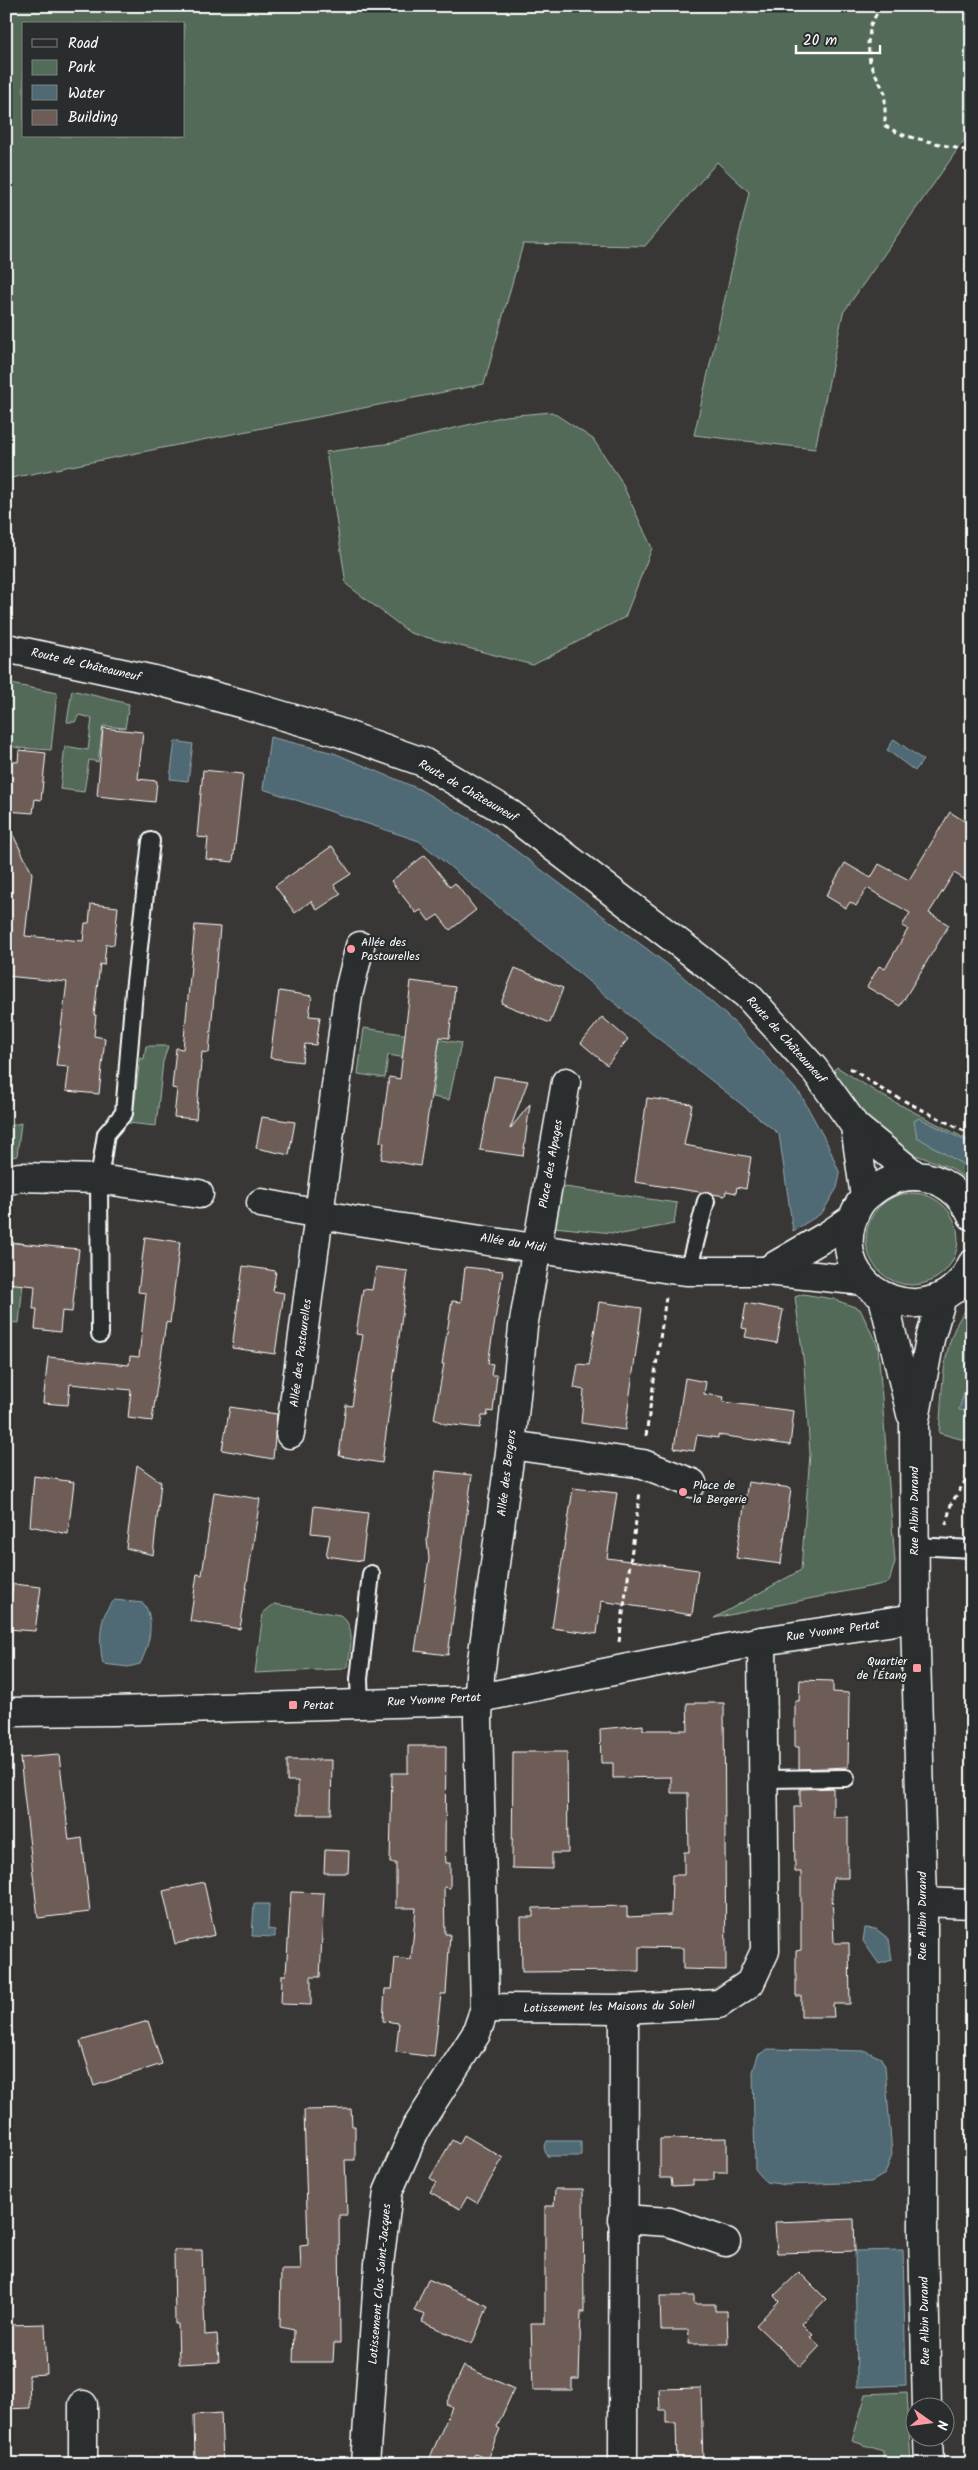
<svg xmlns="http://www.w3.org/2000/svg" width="978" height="2470" viewBox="0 0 978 2470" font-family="Kalam,sans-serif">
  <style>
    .green { fill: #536b59; stroke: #a9b5ac; fill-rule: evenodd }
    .water { fill: #4f6a74; stroke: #95a6ac }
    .building { fill: #6e5d57; stroke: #fff }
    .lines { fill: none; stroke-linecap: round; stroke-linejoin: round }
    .service-casing { stroke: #fff; stroke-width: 20 }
    .minor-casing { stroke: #fff; stroke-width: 31 }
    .secondary-casing { stroke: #fff; stroke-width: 31 }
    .path { stroke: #fff; stroke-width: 3; stroke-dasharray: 5 4; stroke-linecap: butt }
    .service { stroke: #2a2d2e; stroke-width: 16 }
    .minor { stroke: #2a2d2e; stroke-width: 28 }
    .secondary { stroke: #2a2d2e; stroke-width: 28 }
    .poi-dot { fill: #ff9aa2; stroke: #2a2d2e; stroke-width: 2 }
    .labels { text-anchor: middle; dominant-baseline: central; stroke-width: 4.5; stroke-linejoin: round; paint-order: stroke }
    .street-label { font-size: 12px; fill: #fff; stroke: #2a2d2e }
    .poi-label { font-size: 12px; fill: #fff; stroke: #2a2d2e; text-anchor: start }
  </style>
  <rect width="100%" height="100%" fill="#383736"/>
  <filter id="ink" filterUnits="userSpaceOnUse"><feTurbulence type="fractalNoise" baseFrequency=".02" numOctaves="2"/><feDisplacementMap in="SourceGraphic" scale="10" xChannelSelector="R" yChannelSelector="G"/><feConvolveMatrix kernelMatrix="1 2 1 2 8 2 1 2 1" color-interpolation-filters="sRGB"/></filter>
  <g filter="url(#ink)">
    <g class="green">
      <path d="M 6,6 L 972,6 L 972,129 L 843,313 L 815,449 L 694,435 L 749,192 L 717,162 L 645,246 L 523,244 L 484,384 L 6,479 ZM 24,24 L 184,24 L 184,136 L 24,136 Z"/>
      <polygon points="552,412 593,439 620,479 652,548 625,617 533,665 410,633 346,584 326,452 392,443 505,416"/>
      <polygon points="6,683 57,693 51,750 19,748 6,745"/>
      <polygon points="72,690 129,704 125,728 103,726 98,762 89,760 84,792 60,789 65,746 88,750 92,718 79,715 75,722 67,722"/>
      <polygon points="364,1028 461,1043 449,1100 432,1097 437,1063 388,1055 385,1078 358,1074"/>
      <polygon points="146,1046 168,1046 163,1062 156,1126 128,1123 133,1115 140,1058 144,1059"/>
      <polygon points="837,1067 881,1095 972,1142 972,1184 951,1168 905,1151 869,1120 832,1072"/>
      <polygon points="21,1123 17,1156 6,1158 6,1127"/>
      <polygon points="558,1186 677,1203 674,1224 622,1234 554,1227"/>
      <circle cx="912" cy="1239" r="46"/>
      <polygon points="12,1242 43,1246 24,1273 19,1323 6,1322"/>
      <polygon points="803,1294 833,1299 860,1309 878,1347 895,1562 889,1582 883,1584 714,1618 801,1570 810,1454 804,1365 795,1297"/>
      <path d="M 972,1303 L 972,1442 L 971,1442 L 939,1433 C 943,1392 940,1333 972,1303 Z"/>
      <path d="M 274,1604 L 340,1615 C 357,1627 350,1647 348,1666 L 343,1669 L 255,1673 L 263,1613 Z"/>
      <polygon points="907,2392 911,2464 883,2464 883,2451 852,2441 866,2394"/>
    </g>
    <g class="water">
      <polygon points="270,737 334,753 419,789 487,829 679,973 737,1025 801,1095 828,1145 840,1174 837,1188 822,1213 793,1231 779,1134 645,1028 419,841 263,789"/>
      <polygon points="894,739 923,760 915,771 887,750"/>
      <polygon points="175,741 193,744 188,781 170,779"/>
      <polygon points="919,1118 972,1144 972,1170 917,1137 914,1121"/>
      <polygon points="972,1366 972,1412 959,1410"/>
      <path d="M 115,1600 L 143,1603 C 156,1618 149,1647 140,1664 L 128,1667 L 103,1664 C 99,1644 98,1613 115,1600 Z"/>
      <polygon points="254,1904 269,1904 268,1929 275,1930 275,1937 252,1936"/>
      <polygon points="865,1928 876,1929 889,1939 892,1960 879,1964 863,1941"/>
      <polygon points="768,2049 866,2051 881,2058 885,2066 892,2154 885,2174 871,2182 786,2185 766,2182 755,2169 753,2072 758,2055"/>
      <polygon points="547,2141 581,2141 581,2156 547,2156 544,2148"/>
      <polygon points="903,2250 906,2385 857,2387 855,2251"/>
    </g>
    <g class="building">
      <polygon points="103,728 143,732 138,779 157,781 155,802 97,796"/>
      <polygon points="19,750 46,753 41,800 35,799 33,813 6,811 6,761 18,762"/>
      <polygon points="203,770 243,774 233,862 206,859 208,838 197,837"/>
      <polygon points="950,812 972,826 972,884 954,873 929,913 949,925 900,1006 867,987 879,966 885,969 908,929 902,926 910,913 867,888 856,906 850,902 846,908 826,896 845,863 871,878 879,864 909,880"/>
      <polygon points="6,821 32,873 25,936 83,941 85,923 89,923 91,904 118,907 114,945 106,944 104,965 100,964 94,1015 96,1015 94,1036 105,1038 99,1094 66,1091 69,1067 56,1066 67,982 6,976 8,879 6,875"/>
      <polygon points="332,846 351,874 334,885 341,894 317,910 311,901 295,913 275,886"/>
      <polygon points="425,855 450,887 455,883 476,910 450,930 438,915 429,921 421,910 416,913 391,881"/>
      <polygon points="195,925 220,927 209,1053 202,1052 196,1119 174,1117 177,1089 172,1088 176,1048 183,1049"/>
      <polygon points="515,968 563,988 550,1023 501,1003"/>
      <polygon points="411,981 455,987 449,1038 440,1037 420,1166 381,1159 384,1143 380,1142 389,1077 400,1079"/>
      <polygon points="279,991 312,996 309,1016 320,1017 316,1045 305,1044 302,1062 270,1058"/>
      <polygon points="602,1017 628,1039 607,1065 581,1043"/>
      <polygon points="494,1076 528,1081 510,1129 530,1104 523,1156 480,1150"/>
      <polygon points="647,1098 692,1104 684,1145 751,1157 746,1189 737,1187 736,1193 726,1191 725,1196 635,1182"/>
      <polygon points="262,1117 295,1122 289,1155 256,1148"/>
      <polygon points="145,1237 180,1242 170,1323 166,1322 152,1421 128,1418 131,1390 70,1384 68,1405 43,1403 48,1357 129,1365 130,1356 139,1357 146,1293 138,1292"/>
      <polygon points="6,1242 79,1249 72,1312 62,1311 60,1332 35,1329 37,1309 33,1309 35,1286 6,1283"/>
      <polygon points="243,1266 276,1271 273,1291 284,1293 275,1354 232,1348"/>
      <polygon points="376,1267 408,1271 382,1463 339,1456 346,1405 352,1406 363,1335 356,1334 363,1289 372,1290"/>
      <polygon points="465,1267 503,1271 488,1363 493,1364 491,1375 497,1375 493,1412 488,1411 487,1416 482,1416 480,1428 445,1424 434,1419 444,1364 442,1364 452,1301 461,1302"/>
      <polygon points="599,1302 642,1308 625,1430 581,1423 584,1390 574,1388 578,1364 589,1365"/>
      <polygon points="746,1303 783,1310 777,1343 745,1337 747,1329 742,1328"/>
      <polygon points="685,1378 706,1382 704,1394 724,1397 723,1402 794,1411 790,1445 718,1435 718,1438 697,1435 694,1451 674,1448"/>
      <polygon points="230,1407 277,1414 273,1459 222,1450"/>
      <polygon points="137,1465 161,1482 153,1555 126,1548"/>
      <polygon points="436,1471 472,1475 448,1655 415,1651 429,1559 427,1540"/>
      <polygon points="34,1476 74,1482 68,1534 30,1526"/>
      <polygon points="748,1482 791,1488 781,1564 736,1558"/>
      <polygon points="573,1488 617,1493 607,1558 698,1570 692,1615 601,1601 597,1634 552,1628"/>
      <polygon points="214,1492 260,1499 240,1629 190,1621 197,1574 202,1575"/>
      <polygon points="314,1506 368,1513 362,1561 326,1556 330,1535 311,1533"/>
      <polygon points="13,1584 41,1587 35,1631 6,1629"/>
      <polygon points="800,1680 833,1681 833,1692 849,1693 848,1767 799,1769 799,1747 795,1747 795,1701 799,1701"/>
      <polygon points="687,1703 724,1703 726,1970 683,1969 683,1948 639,1947 639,1971 522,1972 521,1917 533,1917 533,1908 627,1906 627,1917 671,1915 672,1875 684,1875 684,1852 689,1852 688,1793 671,1793 671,1777 613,1778 613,1763 601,1763 600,1729 643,1725 643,1730 688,1730"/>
      <polygon points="408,1746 446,1746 445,1849 446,1863 450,1863 450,1888 444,1887 445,1934 450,1934 446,1994 441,1994 434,2057 396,2052 399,2023 383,2021 385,1989 392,1989 395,1958 411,1960 416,1908 396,1908 396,1863 390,1863 392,1773 408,1773"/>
      <polygon points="513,1752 567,1752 568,1853 552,1853 552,1869 512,1868"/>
      <polygon points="59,1755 69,1840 82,1838 90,1912 38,1918 20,1758"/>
      <polygon points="287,1760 332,1760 331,1814 298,1814 298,1781 287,1781"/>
      <polygon points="833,1788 833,1817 848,1817 848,1878 833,1878 832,1892 834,1943 849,1943 850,2004 833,2004 834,2017 801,2017 801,1996 796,1996 796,1951 801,1950 801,1872 795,1872 794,1807 800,1807 800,1789"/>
      <polygon points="325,1850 349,1851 348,1873 324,1873"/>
      <polygon points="204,1882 215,1935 175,1944 163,1891"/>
      <polygon points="291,1892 324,1893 320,1977 311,1977 311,2005 281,2004 282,1975 286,1975"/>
      <polygon points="148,2021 162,2064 94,2086 80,2041"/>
      <polygon points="351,2109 352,2126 355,2126 355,2160 345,2160 347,2215 339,2215 340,2343 334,2343 333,2362 293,2362 294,2330 280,2327 281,2270 301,2270 300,2246 308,2245 304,2110"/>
      <polygon points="464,2135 503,2158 477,2203 467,2197 460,2209 430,2192 436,2182 430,2178 452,2140 459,2144"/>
      <polygon points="727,2138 727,2172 714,2172 714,2180 693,2180 693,2185 672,2186 671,2178 660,2178 660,2139"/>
      <polygon points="555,2189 583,2189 584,2312 581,2312 579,2379 572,2379 572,2390 533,2390 531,2323 545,2323 545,2206 554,2206"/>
      <polygon points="854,2219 855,2251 777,2253 775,2222"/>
      <polygon points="174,2250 202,2250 205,2335 217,2334 219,2362 179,2364 178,2324 175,2324"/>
      <polygon points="799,2272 826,2299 802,2324 813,2335 810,2337 820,2346 800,2367 756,2325 779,2301 774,2296"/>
      <polygon points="428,2279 488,2306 472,2344 422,2322 425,2315 414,2311"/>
      <polygon points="660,2296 694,2296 694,2304 715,2304 715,2311 727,2311 728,2344 688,2344 689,2330 661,2330"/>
      <polygon points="45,2324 47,2374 29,2375 30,2408 6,2409 6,2325"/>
      <polygon points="464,2366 514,2389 497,2427 500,2429 487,2459 475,2454 470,2464 427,2464 452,2407 446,2404"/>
      <polygon points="701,2388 703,2464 677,2464 676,2423 666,2423 666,2410 660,2410 659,2389"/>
      <polygon points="221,2413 223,2464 195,2464 194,2415"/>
    </g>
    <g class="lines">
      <g class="service-casing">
        <g id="service">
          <polyline points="688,1271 706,1201"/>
          <polyline points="100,1334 99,1179 106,1134 124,1113 134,991 151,841"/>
          <polyline points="915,1546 972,1549"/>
          <polyline points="360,1703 359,1679 371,1574"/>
          <polyline points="763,1779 846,1778"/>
        </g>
      </g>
      <g class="minor-casing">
        <g id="minor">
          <polyline points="566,1082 523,1327 511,1445 480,1675 478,1719 485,2008 624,2009 719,2004 750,1983 765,1951 762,1641"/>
          <polyline points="6,1181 19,1177 99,1179 199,1194"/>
          <polyline points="261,1203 351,1220 670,1269 688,1271 766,1271 864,1281"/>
          <polyline points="766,1271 828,1235 853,1218"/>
          <polyline points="883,1297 911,1414"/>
          <polyline points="290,1434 348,995 360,946"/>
          <polyline points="511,1445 643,1464 692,1483"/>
          <polyline points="6,1712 114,1711 465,1701 762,1641 915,1618"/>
          <polyline points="923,1902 972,1904"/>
          <polyline points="622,2219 669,2222 726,2242"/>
          <polyline points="83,2405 83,2464"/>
          <polyline points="927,2408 923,2233 923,1902 915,1618 914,1425 930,1339 942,1297"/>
          <polyline points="928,2438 929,2464"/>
          <polyline points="365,2464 379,2264 388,2192 416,2128 476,2034 485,2008"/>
          <polyline points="623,2464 624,2009"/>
        </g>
      </g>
      <g class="secondary-casing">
        <g id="secondary">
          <polyline points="6,648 154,680 247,705 338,732 423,762 509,813 747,995 814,1069 855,1126 916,1176"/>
          <polyline points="855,1126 865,1197"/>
          <path d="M 972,1216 C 962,1194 942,1177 916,1176 C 897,1175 882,1183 868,1195 C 859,1202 854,1213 851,1224 C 832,1300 940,1336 972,1264"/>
        </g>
      </g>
      <g class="path">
        <polyline points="881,6 871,24 868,43 870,63 885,93 885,126 903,135 972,152"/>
        <polyline points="850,1068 883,1090 972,1135"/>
        <polyline points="646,1436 666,1297"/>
        <polyline points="946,1525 951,1504 972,1470"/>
        <polyline points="619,1642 640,1492"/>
      </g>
      <use href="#service" class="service"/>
      <use href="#minor" class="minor"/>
      <use href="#secondary" class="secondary"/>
    </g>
  </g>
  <g class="poi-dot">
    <circle cx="351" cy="949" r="5"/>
    <circle cx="683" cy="1492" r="5"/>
    <rect x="912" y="1663" width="10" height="10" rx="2.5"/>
    <rect x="288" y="1700" width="10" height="10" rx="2.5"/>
  </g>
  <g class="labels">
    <g class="street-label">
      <text transform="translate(86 665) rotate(13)">Route de Châteauneuf</text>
      <text transform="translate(468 791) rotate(30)">Route de Châteauneuf</text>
      <text transform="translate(786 1040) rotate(48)">Route de Châteauneuf</text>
      <text transform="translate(551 1164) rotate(-80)">Place des Alpages</text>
      <text transform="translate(513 1243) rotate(9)">Allée du Midi</text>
      <text transform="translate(301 1353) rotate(-83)">Allée des Pastourelles</text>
      <text transform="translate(507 1473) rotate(-83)">Allée des Bergers</text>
      <text transform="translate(914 1511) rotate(-90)">Rue Albin Durand</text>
      <text transform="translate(833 1631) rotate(-8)">Rue Yvonne Pertat</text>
      <text transform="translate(434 1700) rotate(-3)">Rue Yvonne Pertat</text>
      <text transform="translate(922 1916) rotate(-90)">Rue Albin Durand</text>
      <text transform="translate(609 2007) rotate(-1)">Lotissement les Maisons du Soleil</text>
      <text transform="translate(380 2284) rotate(-85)">Lotissement Clos Saint-Jacques</text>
      <text transform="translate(925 2321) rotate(-91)">Rue Albin Durand</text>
    </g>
    <g class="poi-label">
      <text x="361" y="942">Allée des<tspan x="361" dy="14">Pastourelles</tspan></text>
      <text x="693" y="1485">Place de<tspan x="693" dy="14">la Bergerie</tspan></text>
      <text x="907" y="1661" text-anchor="end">Quartier<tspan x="907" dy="14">de l'Étang</tspan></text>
      <text x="303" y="1705">Pertat</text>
    </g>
  </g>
  <rect width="978" height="2470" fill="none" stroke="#2a2d2e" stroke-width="25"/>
  <rect x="12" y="12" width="953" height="2445" fill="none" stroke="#fff" stroke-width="2" filter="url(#ink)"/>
  <rect x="22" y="22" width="162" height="115" fill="#2a2d2e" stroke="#7f8182"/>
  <rect x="32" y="39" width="25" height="8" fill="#2a2d2e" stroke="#7f8182"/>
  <text x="68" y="48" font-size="15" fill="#ffffff">Road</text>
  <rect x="32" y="60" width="25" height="15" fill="#536b59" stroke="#7f8182"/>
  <text x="68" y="72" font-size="15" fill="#ffffff">Park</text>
  <rect x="32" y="85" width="25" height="15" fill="#4f6a74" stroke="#7f8182"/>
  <text x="68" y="98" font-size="15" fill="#ffffff">Water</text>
  <rect x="32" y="110" width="25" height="15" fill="#6e5d57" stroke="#7f8182"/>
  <text x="68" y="122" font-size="15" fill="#ffffff">Building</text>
  <g transform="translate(930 2422) rotate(104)"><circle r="24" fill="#2a2d2e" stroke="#7f8182"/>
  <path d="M0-4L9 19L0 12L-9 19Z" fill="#ff9aa2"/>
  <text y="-8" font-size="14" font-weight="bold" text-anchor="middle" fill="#ffffff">N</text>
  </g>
  <path d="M796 45v8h84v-8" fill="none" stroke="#ffffff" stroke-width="2.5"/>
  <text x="803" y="45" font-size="15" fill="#ffffff" stroke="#2a2d2e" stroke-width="4" paint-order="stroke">20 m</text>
</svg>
